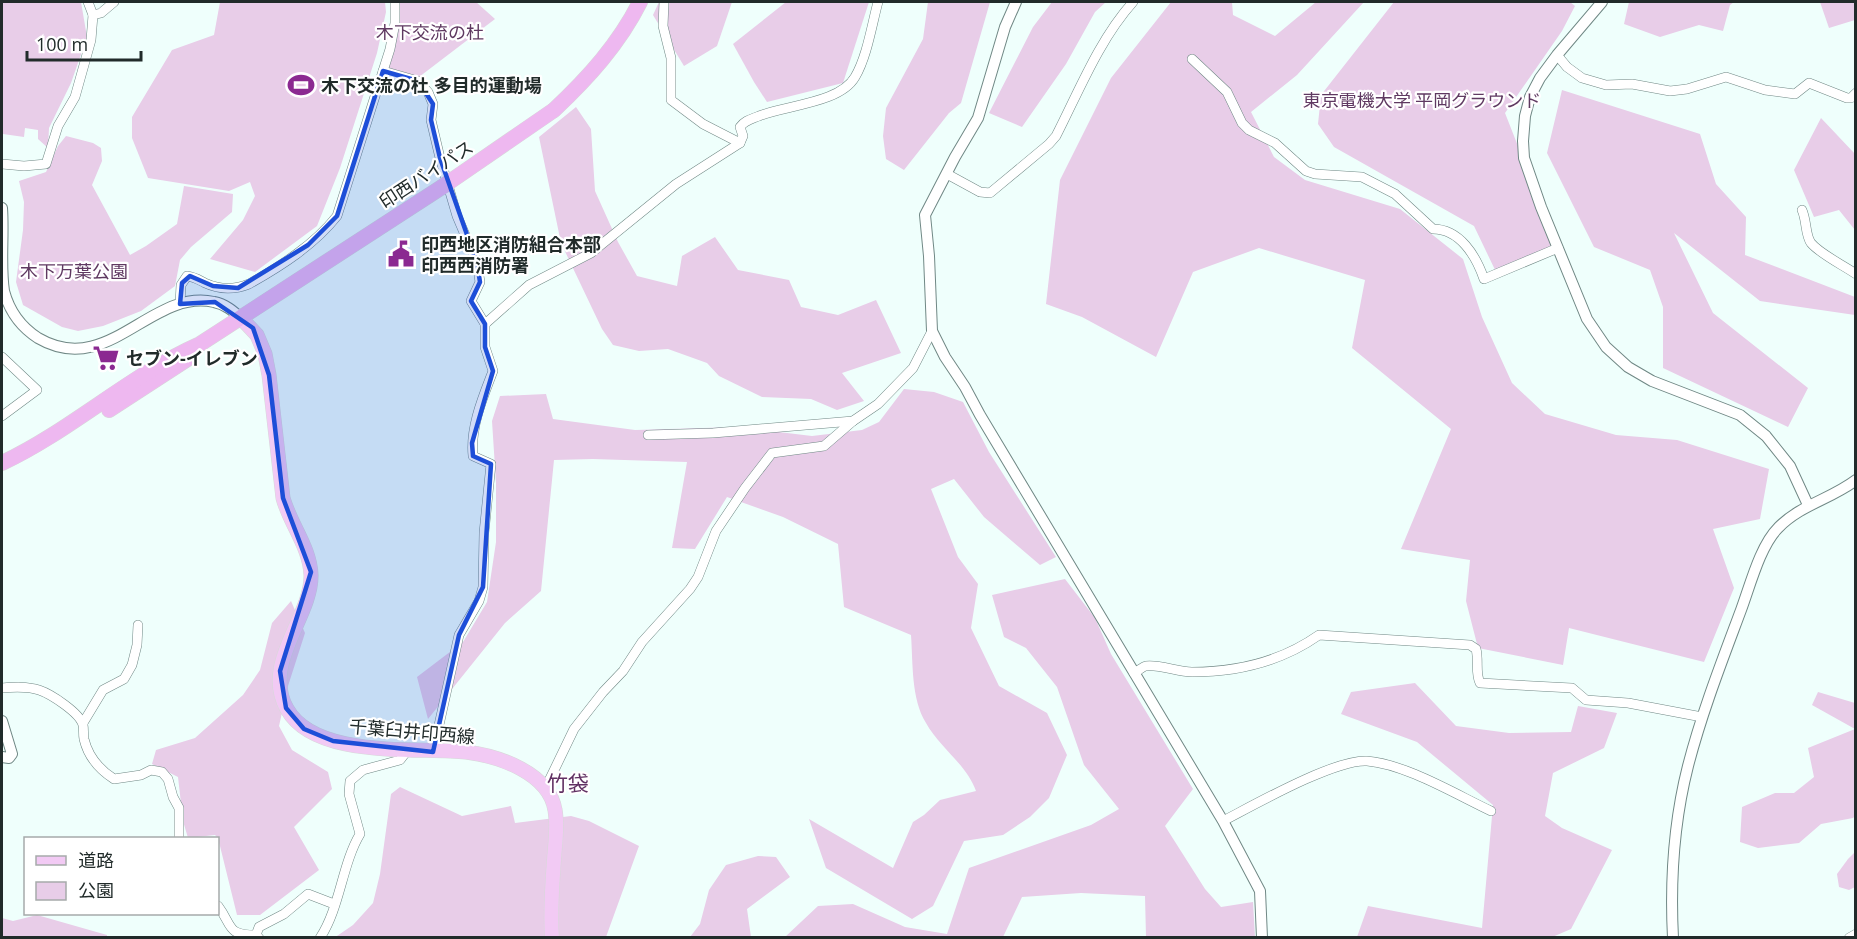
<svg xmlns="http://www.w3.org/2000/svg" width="1857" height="939" viewBox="0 0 1857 939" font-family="'Open Sans','Noto Sans JP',sans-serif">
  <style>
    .green { fill: #e8cde8 }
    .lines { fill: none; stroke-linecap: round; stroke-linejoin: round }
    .minor-casing { stroke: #708885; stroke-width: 10 }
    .tertiary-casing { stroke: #708885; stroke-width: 12 }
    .primary-casing { stroke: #d7d9d9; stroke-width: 15 }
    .trunk-casing { stroke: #d7d9d9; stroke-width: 16 }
    .minor { stroke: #fff; stroke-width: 9 }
    .tertiary { stroke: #fff; stroke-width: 10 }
    .primary { stroke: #f2caf4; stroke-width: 14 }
    .trunk { stroke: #eeb8f0; stroke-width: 15 }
    .trunk-bridge-casing { stroke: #d7d9d9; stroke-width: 16; stroke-linecap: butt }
    .trunk-bridge { stroke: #eeb8f0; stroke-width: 15 }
    .marked { fill: #1d4ed8; fill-opacity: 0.2; stroke: #1d4ed8; stroke-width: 4.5; stroke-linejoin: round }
    .labels { text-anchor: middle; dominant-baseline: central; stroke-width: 4.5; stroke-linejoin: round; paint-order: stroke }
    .park-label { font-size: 18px; fill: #5f3961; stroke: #fff }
    .poi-label { font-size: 18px; font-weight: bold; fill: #212b2a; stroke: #fff; text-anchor: start }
    .street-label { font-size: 18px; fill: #212b2a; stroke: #fff }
    .quarter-label { font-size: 21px; fill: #613163; stroke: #fff }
  </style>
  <rect width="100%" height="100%" fill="#effffc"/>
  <g class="green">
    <polygon points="2,2 81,2 87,37 71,83 49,128 48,148 38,139 38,130 25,128 24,137 3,134 2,128"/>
    <polygon points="220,2 385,2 386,12 377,53 340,168 317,226 255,272 210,259 243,220 255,196 250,182 229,191 148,178 132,138 132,117 172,50 214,35"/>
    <polygon points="399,2 476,2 495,19 419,77 388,68 398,34"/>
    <polygon points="659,2 732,2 717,46 684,66 653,15"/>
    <polygon points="786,2 869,2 843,83 767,102 754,82 733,44"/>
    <polygon points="928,2 990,2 961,103 949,113 904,170 886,159 883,136 886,108 923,39"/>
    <polygon points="1052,2 1106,2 1095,12 1066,64 1022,127 989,113 1033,27"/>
    <polygon points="1171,2 1232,2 1233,15 1275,36 1316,2 1364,2 1297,75 1251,112 1274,157 1305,180 1400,209 1463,259 1482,317 1512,383 1545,414 1616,435 1677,440 1769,469 1760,519 1713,529 1734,588 1704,662 1569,628 1563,665 1478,648 1466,601 1470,560 1401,549 1451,429 1352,348 1365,280 1259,248 1193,272 1156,357 1082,317 1046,304 1060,180 1111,78"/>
    <polygon points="1394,2 1570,2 1575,6 1562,31 1505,113 1558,248 1497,274 1474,226 1334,147 1318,124 1321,95"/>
    <polygon points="1629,2 1734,2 1730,5 1723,31 1699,25 1660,37 1624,24"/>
    <polygon points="1820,2 1855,2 1855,20 1829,28"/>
    <polygon points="1562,90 1700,134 1716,184 1746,217 1745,255 1855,297 1855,315 1760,301 1674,233 1713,313 1808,388 1788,427 1663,368 1663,307 1650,270 1594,247 1547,153"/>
    <polygon points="576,107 591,129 595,191 618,242 637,276 677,286 682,256 715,237 738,270 789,280 801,307 838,315 876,300 901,353 842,373 864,401 837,410 811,399 762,397 719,376 707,363 668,349 639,351 613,345 602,329 561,243 539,137"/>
    <polygon points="1821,118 1855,154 1855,230 1839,210 1814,217 1794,170"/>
    <polygon points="66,136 93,143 101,148 102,161 92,185 130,255 146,246 177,224 184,186 233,194 232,212 191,247 180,260 175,286 141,311 103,326 78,331 62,327 23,305 16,282 23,230 24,202 19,181 46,172 58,146"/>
    <path d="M 904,389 L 934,392 L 963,402 L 989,452 L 1056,557 L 1040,565 L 984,517 L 954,479 L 931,489 L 958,557 L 978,584 L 971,628 L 999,686 L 1047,713 L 1067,755 L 1049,798 L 1030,817 L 1003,835 L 964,841 L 933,906 L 912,919 L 826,868 L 809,819 L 893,868 L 913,822 L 924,815 L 940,800 L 976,791 C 967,765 940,748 926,723 C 911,699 913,663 911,635 L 844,607 L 838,544 L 783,517 L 727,497 L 695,549 L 672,548 L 687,462 L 593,459 L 554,460 L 541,591 L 505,623 L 428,719 L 417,677 L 463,642 L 487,602 L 496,542 L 496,483 L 492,421 L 500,396 L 546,394 L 553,419 L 635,430 L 736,427 L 812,436 L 862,430 L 879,422 Z"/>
    <polygon points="1065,579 1095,618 1111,654 1193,789 1165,826 1205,889 1221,907 1253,902 1255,937 1146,937 1145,896 1081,893 1022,897 1003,937 785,937 818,906 853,904 905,927 947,934 969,868 1091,825 1119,809 1084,765 1057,687 1026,648 1004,637 992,595"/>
    <polygon points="291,601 305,633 288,686 279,726 292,750 328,772 332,789 294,827 319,870 260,915 237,915 218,838 215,835 188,838 183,821 178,777 152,764 156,750 195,738 243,695 260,670 272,623"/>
    <polygon points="1415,683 1456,726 1509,733 1571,732 1578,706 1617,713 1604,748 1553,773 1545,816 1562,828 1612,850 1571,929 1550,938 1357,937 1368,906 1482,928 1493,805 1417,742 1341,714 1351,692"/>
    <polygon points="1818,692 1855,703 1855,729 1812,705"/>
    <polygon points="1855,729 1856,815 1853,818 1821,824 1799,843 1758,848 1740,842 1742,807 1775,793 1794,793 1814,777 1808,748"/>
    <polygon points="400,787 462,816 511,806 515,823 571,816 589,821 639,846 606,937 334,938 353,925 373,903 380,874 391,794"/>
    <polygon points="1855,852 1855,887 1849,890 1839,887 1837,874 1848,859"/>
    <polygon points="758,856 776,857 790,877 747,909 751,937 690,937 700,924 709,890 726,865"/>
    <polygon points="37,915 107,935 107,937 2,937 2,918 13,921"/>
  </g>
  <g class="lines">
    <g class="minor-casing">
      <g id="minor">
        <polyline points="88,2 93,15"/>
        <polyline points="664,2 663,26 671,58 671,100 703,124 740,143"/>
        <polyline points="1557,55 1567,67 1582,78 1606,85 1632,84 1670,91 1687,89 1726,77 1765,90 1795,94 1809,83 1847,98 1851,98 1856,93"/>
        <path d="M 1192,59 L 1227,92 L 1242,123 L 1249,130 L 1275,143 L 1306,171 L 1315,174 L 1362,177 L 1395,194 L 1433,229 C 1460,229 1476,256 1484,279 L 1558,248"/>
        <path d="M 383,71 L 418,81 L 428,92 L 433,104 L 431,120 L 440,158 L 457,216 L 477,263 L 480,282 L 471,301 L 485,324 L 485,347 L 493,371 C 483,397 470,427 473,456 L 491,464 L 484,533 L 483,587 L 479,601 L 459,635 L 433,752"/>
        <polyline points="2,164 24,166 46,164 58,126 75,97 91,40 93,15 101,13 114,2"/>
        <path d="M 947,174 L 980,192 L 990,193 L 1049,144 L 1056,136 C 1079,91 1099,40 1133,2"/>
        <path d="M 1802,210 C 1807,221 1805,235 1811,243 C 1820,254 1843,265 1856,274"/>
        <path d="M 180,304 L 181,285 L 187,276 C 195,277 199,280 205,283 C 220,290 234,290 249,284 C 281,266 314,245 337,216 L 390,49 L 395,23 L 395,2"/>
        <path d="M 485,324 L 529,285 L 591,253 L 676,184 L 740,143 L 743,136 L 740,127 C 745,120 752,119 759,116 C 787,105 840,103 855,77 C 867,57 872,24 878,2"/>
        <polyline points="2,357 37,390 2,416"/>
        <polyline points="648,435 713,433 853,421 878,404 913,368 932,331"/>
        <path d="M 1134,673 C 1138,671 1142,667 1146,666 C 1159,664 1178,672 1192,672 C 1237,672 1282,661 1319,635 L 1470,645 L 1476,649 C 1479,660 1475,673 1480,683 L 1572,688 L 1586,700 L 1628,703 L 1702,717"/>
        <path d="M 2,688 C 14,687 27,686 39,690 C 51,694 80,713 83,725 C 84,729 83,734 84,739 C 88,756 100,770 114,779 L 141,775 L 151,770 L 162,772 L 168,779 L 173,797 L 179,808 L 179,838"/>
        <polyline points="83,723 103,690 124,679 132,665 137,645 138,625"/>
        <polyline points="545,789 574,729 603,692 623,671 642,642 690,589 698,577 716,531 745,488 772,453 824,446 853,421"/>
        <path d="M 1223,821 C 1254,805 1335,759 1367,761 C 1405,764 1455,794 1491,811"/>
        <path d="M 218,906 C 233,926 226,935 256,935 L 259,938"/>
        <polyline points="256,935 259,927 284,914 308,894 334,904"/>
        <path d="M 320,938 C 340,908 342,864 360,834 L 349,794 L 350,781 L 363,770 L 400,760 L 407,751"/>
        <polyline points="1849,938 1856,934"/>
      </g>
    </g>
    <g class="tertiary-casing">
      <g id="tertiary">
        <polyline points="1016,2 1005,27 978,118 955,157 925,215 929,256 932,331 945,357 965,387 980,415 1223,821 1260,891 1262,938"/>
        <polyline points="1602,2 1557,55 1540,78 1530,97 1525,116 1523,141 1524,158 1541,207 1587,319 1606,347 1628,367 1652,381 1740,415 1766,436 1790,466 1808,505"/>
        <path d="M 2,208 C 4,235 0,265 4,291 C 9,310 21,327 38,338 C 108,379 151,288 214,302 C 225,304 233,311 241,318"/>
        <polyline points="2,721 12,754 9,758 2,757"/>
        <path d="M 1673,938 C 1670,880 1674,821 1688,766 C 1702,712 1722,661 1741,610 C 1750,586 1760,546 1778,528 C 1800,505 1831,499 1856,480"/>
      </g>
    </g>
    <g class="primary-casing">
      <path id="primary" d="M 241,318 L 257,335 L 265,354 L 269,375 L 283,498 C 290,524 310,547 311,575 C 312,617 261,663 287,709 C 315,759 416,747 466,752 C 499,756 549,773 555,810 C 558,826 555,844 554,860 C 552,886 550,912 552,938"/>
    </g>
    <g class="trunk-casing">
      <g id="trunk">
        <path d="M 554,110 C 588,78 619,44 640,2"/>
        <polyline points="109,410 189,358"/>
        <path d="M 2,463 C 72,430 130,375 200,344 L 442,187"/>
      </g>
    </g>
    <use href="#minor" class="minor"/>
    <use href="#tertiary" class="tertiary"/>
    <use href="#primary" class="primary"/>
    <use href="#trunk" class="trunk"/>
    <g class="trunk-bridge-casing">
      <polyline id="trunk-bridge" points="442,187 554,110"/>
    </g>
    <use href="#trunk-bridge" class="trunk-bridge"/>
  </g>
  <path class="marked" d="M 383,71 L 418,81 L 433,104 L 431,120 L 440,158 L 477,263 L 480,282 L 471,301 L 485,324 L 485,347 L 493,371 L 472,443 L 473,456 L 491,464 L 483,587 L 459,635 L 433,752 L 333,741 L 304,729 L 286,708 L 280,671 L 311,572 L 283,498 L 269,375 L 253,328 L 215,302 L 180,304 L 182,283 L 190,276 L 213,286 L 238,288 L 308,245 L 337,216 Z"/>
  <defs>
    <g id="stadium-bare" transform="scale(2.07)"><path d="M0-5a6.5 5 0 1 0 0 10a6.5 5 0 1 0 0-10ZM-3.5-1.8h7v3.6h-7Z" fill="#8b2991" stroke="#fff" stroke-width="2.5" paint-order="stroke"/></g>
    <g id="civic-bare" transform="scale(2.07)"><path d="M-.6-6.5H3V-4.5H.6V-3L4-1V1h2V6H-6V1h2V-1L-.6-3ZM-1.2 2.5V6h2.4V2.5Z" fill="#8b2991" stroke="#fff" stroke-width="2.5" paint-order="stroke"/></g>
    <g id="supermarket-bare" transform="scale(2.07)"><path d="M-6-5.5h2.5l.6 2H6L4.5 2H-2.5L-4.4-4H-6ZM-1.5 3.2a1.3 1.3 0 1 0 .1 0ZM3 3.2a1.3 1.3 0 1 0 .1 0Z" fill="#8b2991" stroke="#fff" stroke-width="2.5" paint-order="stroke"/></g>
  </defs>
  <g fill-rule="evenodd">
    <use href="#stadium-bare" x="301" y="85"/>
    <use href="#civic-bare" x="401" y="254"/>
    <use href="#supermarket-bare" x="106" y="358"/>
  </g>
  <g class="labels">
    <g class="park-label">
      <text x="430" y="32">木下交流の杜</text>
      <text x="1422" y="100">東京電機大学 平岡グラウンド</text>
      <text x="74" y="271">木下万葉公園</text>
    </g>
    <g class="poi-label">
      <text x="321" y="85">木下交流の杜 多目的運動場</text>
      <text x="421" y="244">印西地区消防組合本部<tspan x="421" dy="21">印西西消防署</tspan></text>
      <text x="126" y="358">セブン-イレブン</text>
    </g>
    <g class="street-label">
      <text transform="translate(426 174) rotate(-33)">印西バイパス</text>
      <text transform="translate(412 731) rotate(5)">千葉臼井印西線</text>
    </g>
    <g class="quarter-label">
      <text x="568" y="783">竹袋</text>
    </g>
  </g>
  <rect width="1857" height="939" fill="none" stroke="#212b2a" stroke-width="6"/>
  <rect x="24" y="837" width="195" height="78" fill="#ffffff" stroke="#a6aaaa" stroke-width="1.5"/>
  <rect x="36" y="856" width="30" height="9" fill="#f2caf4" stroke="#a6aaaa" stroke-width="1.5"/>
  <text x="78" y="867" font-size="18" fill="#212b2a">道路</text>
  <rect x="36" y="882" width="30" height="18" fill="#e8cde8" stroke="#a6aaaa" stroke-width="1.5"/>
  <text x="78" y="897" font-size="18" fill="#212b2a">公園</text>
  <path d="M27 51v9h114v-9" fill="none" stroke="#212b2a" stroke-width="3"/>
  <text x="36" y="51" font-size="18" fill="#212b2a" stroke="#ffffff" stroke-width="4.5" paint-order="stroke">100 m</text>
</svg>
